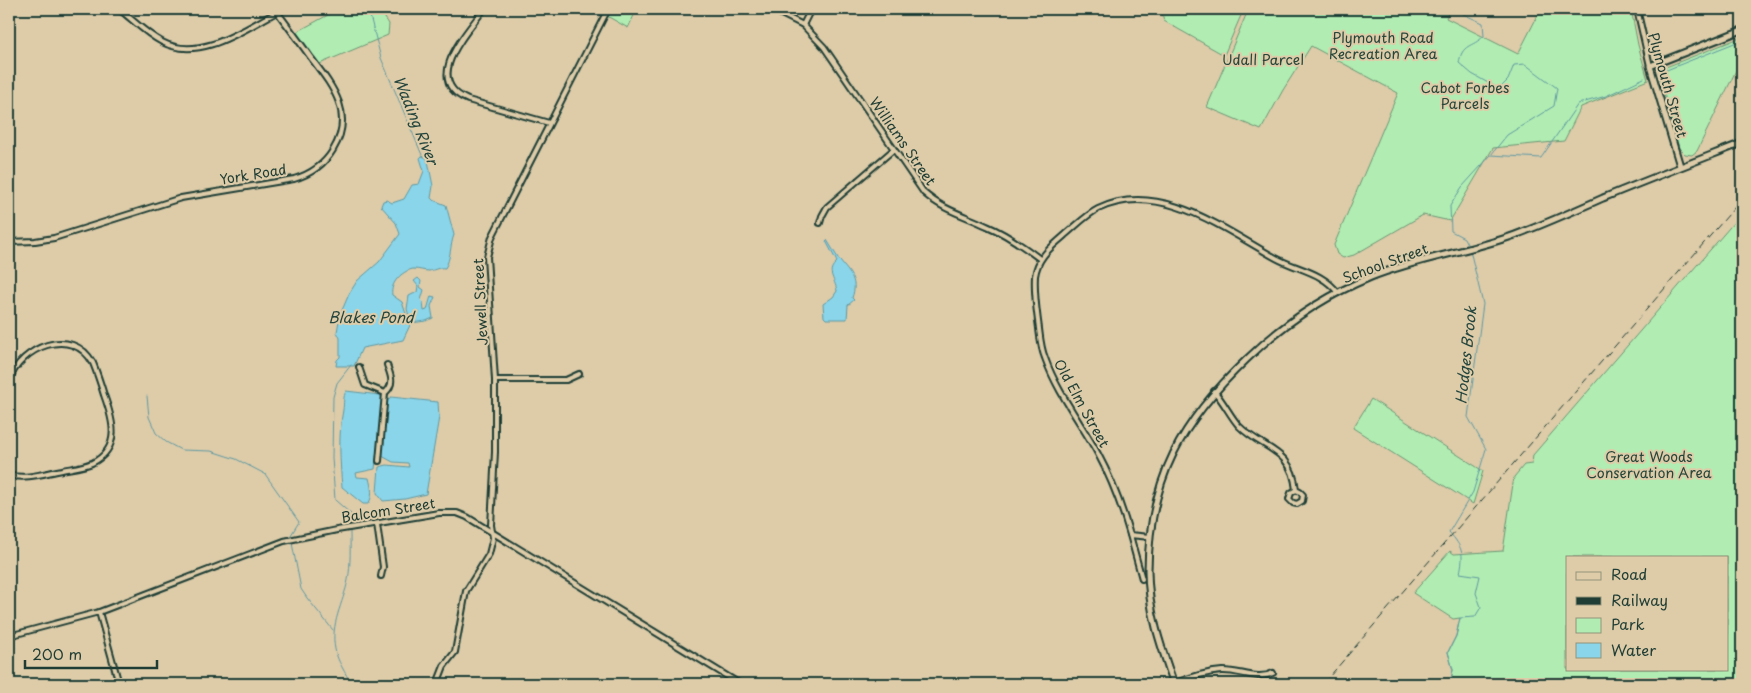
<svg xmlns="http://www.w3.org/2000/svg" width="1751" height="693" viewBox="0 0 1751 693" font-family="'Playpen Sans',sans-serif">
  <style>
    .green { fill: #b1edb2; stroke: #689573; fill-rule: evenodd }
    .water { fill: #8ad5ea; stroke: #5f98a1 }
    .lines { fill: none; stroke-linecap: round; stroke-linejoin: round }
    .stream { stroke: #5f98a1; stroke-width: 1 }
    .street-casing { stroke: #1f3d34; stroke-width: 8 }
    .secondary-casing { stroke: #1f3d34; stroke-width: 9 }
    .street { stroke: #decca9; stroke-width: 4 }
    .secondary { stroke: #decca9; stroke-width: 5 }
    .rail { stroke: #1f3d34; stroke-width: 1; stroke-dasharray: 8 4; stroke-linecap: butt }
    .labels { text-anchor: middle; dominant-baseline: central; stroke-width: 4; stroke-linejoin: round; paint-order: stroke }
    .park-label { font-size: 14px; fill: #26463a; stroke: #decca9 }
    .street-label { font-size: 14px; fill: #1f3d34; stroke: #decca9 }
    .water-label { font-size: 15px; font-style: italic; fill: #24453d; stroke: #decca9 }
  </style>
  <rect width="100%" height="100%" fill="#decca9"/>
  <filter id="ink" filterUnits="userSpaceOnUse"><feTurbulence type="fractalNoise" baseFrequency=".02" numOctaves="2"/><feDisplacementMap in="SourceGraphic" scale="10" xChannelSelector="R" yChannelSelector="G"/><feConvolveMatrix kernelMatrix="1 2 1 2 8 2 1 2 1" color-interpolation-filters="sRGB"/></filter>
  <g filter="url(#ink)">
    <g class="green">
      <polygon points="339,9 379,9 389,24 388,35 317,65 293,34"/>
      <polygon points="611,9 637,9 628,28 607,16"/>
      <polygon points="1161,9 1450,9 1446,18 1518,54 1541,9 1631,9 1638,45 1648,80 1581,107 1564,141 1493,148 1450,221 1423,215 1354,255 1343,258 1337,254 1334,245 1398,93 1311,46 1283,90 1261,130 1207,107 1246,15 1242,13 1224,55 1164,21"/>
      <polygon points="1742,37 1742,58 1697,151 1692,155 1685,154 1679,148 1660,79 1660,73 1666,67"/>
      <path d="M 1742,213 L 1742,684 L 1450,684 L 1453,670 L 1448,652 L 1456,636 L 1460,618 L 1453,619 L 1413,593 L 1450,551 L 1454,554 L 1503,551 L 1514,477 L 1524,465 L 1532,464 L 1533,455 ZM 1567,557 L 1727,557 L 1727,669 L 1567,669 Z"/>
      <polygon points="1371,399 1483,471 1473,504 1353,428"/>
    </g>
    <g class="water">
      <path d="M 422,156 L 427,158 L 428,161 L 433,186 L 431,198 L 433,200 L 446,205 L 454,235 C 450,245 451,259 445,268 C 439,267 435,270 429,271 C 424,271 419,269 413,269 C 402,271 390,283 392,295 L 402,302 L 407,317 L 409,316 L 407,309 L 409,296 L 417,292 L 418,286 L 414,281 L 418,278 L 421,281 L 420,287 L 424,290 L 421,300 L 423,302 L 424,311 L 427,310 L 431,296 L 435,297 L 431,306 L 433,318 L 426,321 L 411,323 L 403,340 L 362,348 L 354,366 L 336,366 L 337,360 L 340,357 L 340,338 L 337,332 L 340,315 L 349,294 L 357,281 L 379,262 L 400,234 L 396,223 L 381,206 L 383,201 L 387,200 L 392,203 L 404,199 L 412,185 L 419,184 L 424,171 L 420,158 Z"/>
      <path d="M 827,240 C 831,246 834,252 838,258 C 848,273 859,278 852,298 L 854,300 L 848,305 L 847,319 L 826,319 L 824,317 L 823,304 L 833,297 L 837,291 C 835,278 825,272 837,262 L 826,241 Z"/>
      <path d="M 346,391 L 380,395 L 383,399 L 375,469 L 356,473 L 357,477 L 369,478 C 371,487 374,496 368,504 L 363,504 L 342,487 C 340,462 338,435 343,410 C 344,403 343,397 346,391 Z"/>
      <polygon points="391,397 438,402 439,417 426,494 405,499 383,501 377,493 379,467 387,465 409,467 408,463 393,462 382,456 387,400"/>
    </g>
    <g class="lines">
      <g class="stream">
        <polyline points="363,9 370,16 381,58 422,155"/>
        <path d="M 1462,9 L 1463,14 L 1483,23 L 1484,36 C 1472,48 1462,43 1459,63 L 1472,74 L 1499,89 L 1508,80 L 1514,65 L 1525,64 L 1557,88 L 1554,106 L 1507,135 L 1491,155 L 1462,187 L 1450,206 L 1451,231 L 1464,238 L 1468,246"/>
        <polyline points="1659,73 1742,40"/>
        <polyline points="1491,155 1541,158 1578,104 1606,96 1644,78"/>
        <polyline points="147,396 149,417 156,433 166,442 181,450 211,451 236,459 265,474 299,522 291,535"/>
        <polyline points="351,525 351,514 335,500 332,458 333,397 337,383 351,365"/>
        <path d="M 350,529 C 350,546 351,564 348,580 C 343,604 330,624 335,649 C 337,661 346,673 351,684"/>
        <polyline points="292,543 301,589 307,598 333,630"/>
        <path d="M 1450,684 L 1453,670 L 1448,652 L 1456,636 L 1460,618 L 1475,617 L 1481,607 L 1476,593 L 1480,576 L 1460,573 C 1464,553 1463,548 1449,532 L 1473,492 L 1486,449 L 1468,417 L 1483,304 L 1470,250"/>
      </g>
      <g class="street-casing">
        <g id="street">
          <path d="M 119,9 C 133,20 146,34 162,42 C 200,62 244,29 277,12"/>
          <path d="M 484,9 C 467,33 421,80 468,100 L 549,123"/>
          <path d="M 771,9 L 803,25 L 824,47 L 924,193 C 943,210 964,215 987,226 C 1006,234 1023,246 1040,259"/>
          <polyline points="1637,9 1650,66"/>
          <polyline points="803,25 811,9"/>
          <polyline points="820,223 822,216 827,207 893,150"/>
          <path d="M 9,242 L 35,241 L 54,238 L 181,198 L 294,179 C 311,174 324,165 333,150 C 355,114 333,87 311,58 C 299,41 287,25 275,9"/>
          <polyline points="359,367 365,385 385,393 379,461"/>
          <polyline points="495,380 566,380 579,374"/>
          <path d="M 9,381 C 20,347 72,325 93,363 C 97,373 101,385 104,395 C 113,420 122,448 92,463 C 83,467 72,468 62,470 C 45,473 26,480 9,475"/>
          <path d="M 1214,391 C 1224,402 1230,416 1239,426 C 1264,451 1292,448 1296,490 L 1300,492 L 1303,495 L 1302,501 L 1297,504 L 1293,503 L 1289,499 L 1291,493 L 1296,490"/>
          <path d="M 385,393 C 395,384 391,376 387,365"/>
          <polyline points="377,524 383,567 381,576"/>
          <polyline points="1130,535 1142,579"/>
          <path d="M 1150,537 L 1130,535 C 1122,507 1112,480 1098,454 C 1081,423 1057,392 1045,358 C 1040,346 1040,334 1038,321 C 1036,306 1034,292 1035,276 C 1038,256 1051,248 1065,235 C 1076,226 1086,215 1098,209 C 1159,179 1225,230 1276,258 C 1298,270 1323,272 1338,293"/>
          <polyline points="99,612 119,684"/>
          <polyline points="9,636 99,612 284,541 337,530 439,513 457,513 467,517 740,684"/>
          <polyline points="437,684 444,666 455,652 466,591 489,554 493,538 491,525 495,452 495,380 487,257 492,237 608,9"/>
          <path d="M 1173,684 C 1188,678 1206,672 1222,671 C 1239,670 1257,681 1273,673"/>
        </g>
      </g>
      <g class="secondary-casing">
        <g id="secondary">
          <polyline points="1680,166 1650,66 1742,30"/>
          <path d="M 1174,684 C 1161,647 1148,610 1148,570 C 1149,478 1182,421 1247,359 C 1283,324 1325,296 1371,277 C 1418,258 1468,252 1515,235 C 1545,224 1574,211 1603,198 C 1649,179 1696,161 1742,143"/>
        </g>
      </g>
      <use href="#street" class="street"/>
      <use href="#secondary" class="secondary"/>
      <polyline class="rail" points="1323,684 1742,199"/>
    </g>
  </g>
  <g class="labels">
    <g class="park-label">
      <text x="1383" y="37">Plymouth Road<tspan x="1383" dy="16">Recreation Area</tspan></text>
      <text x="1263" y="59">Udall Parcel</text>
      <text x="1465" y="87">Cabot Forbes<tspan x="1465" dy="16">Parcels</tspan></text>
      <text x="1649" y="456">Great Woods<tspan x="1649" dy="16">Conservation Area</tspan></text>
    </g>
    <g class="street-label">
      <text transform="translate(1668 85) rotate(74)">Plymouth Street</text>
      <text transform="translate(903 141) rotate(55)">Williams Street</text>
      <text transform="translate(253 174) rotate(-9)">York Road</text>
      <text transform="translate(1385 263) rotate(-20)">School Street</text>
      <text transform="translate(480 302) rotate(-93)">Jewell Street</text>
      <text transform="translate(1082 403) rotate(61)">Old Elm Street</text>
      <text transform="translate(388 510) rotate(-9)">Balcom Street</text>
    </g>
    <g class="water-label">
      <text transform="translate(417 120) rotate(68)">Wading River</text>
      <text x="371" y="316">Blakes Pond</text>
      <text transform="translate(1465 355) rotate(-84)">Hodges Brook</text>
    </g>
  </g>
  <rect width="1751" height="693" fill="none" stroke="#decca9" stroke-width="30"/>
  <rect x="15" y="15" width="1721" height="663" fill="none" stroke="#1f3d34" stroke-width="2" filter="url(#ink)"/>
  <rect x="1566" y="556" width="162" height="115" fill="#decca9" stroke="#92937a"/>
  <rect x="1576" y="572" width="25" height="8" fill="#decca9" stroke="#92937a"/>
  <text x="1611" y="580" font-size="15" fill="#1f3d34">Road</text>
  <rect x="1576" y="597" width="25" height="8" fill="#1f3d34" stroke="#92937a"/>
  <text x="1611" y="606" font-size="15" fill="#1f3d34">Railway</text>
  <rect x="1576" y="618" width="25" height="15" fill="#b1edb2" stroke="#92937a"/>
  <text x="1611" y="630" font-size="15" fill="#1f3d34">Park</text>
  <rect x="1576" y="643" width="25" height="15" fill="#8ad5ea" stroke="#92937a"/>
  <text x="1611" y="656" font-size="15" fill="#1f3d34">Water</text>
  <path d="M25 660v8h132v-8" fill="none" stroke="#1f3d34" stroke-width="2.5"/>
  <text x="32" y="660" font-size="15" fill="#1f3d34" stroke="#decca9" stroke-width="4" paint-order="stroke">200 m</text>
</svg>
